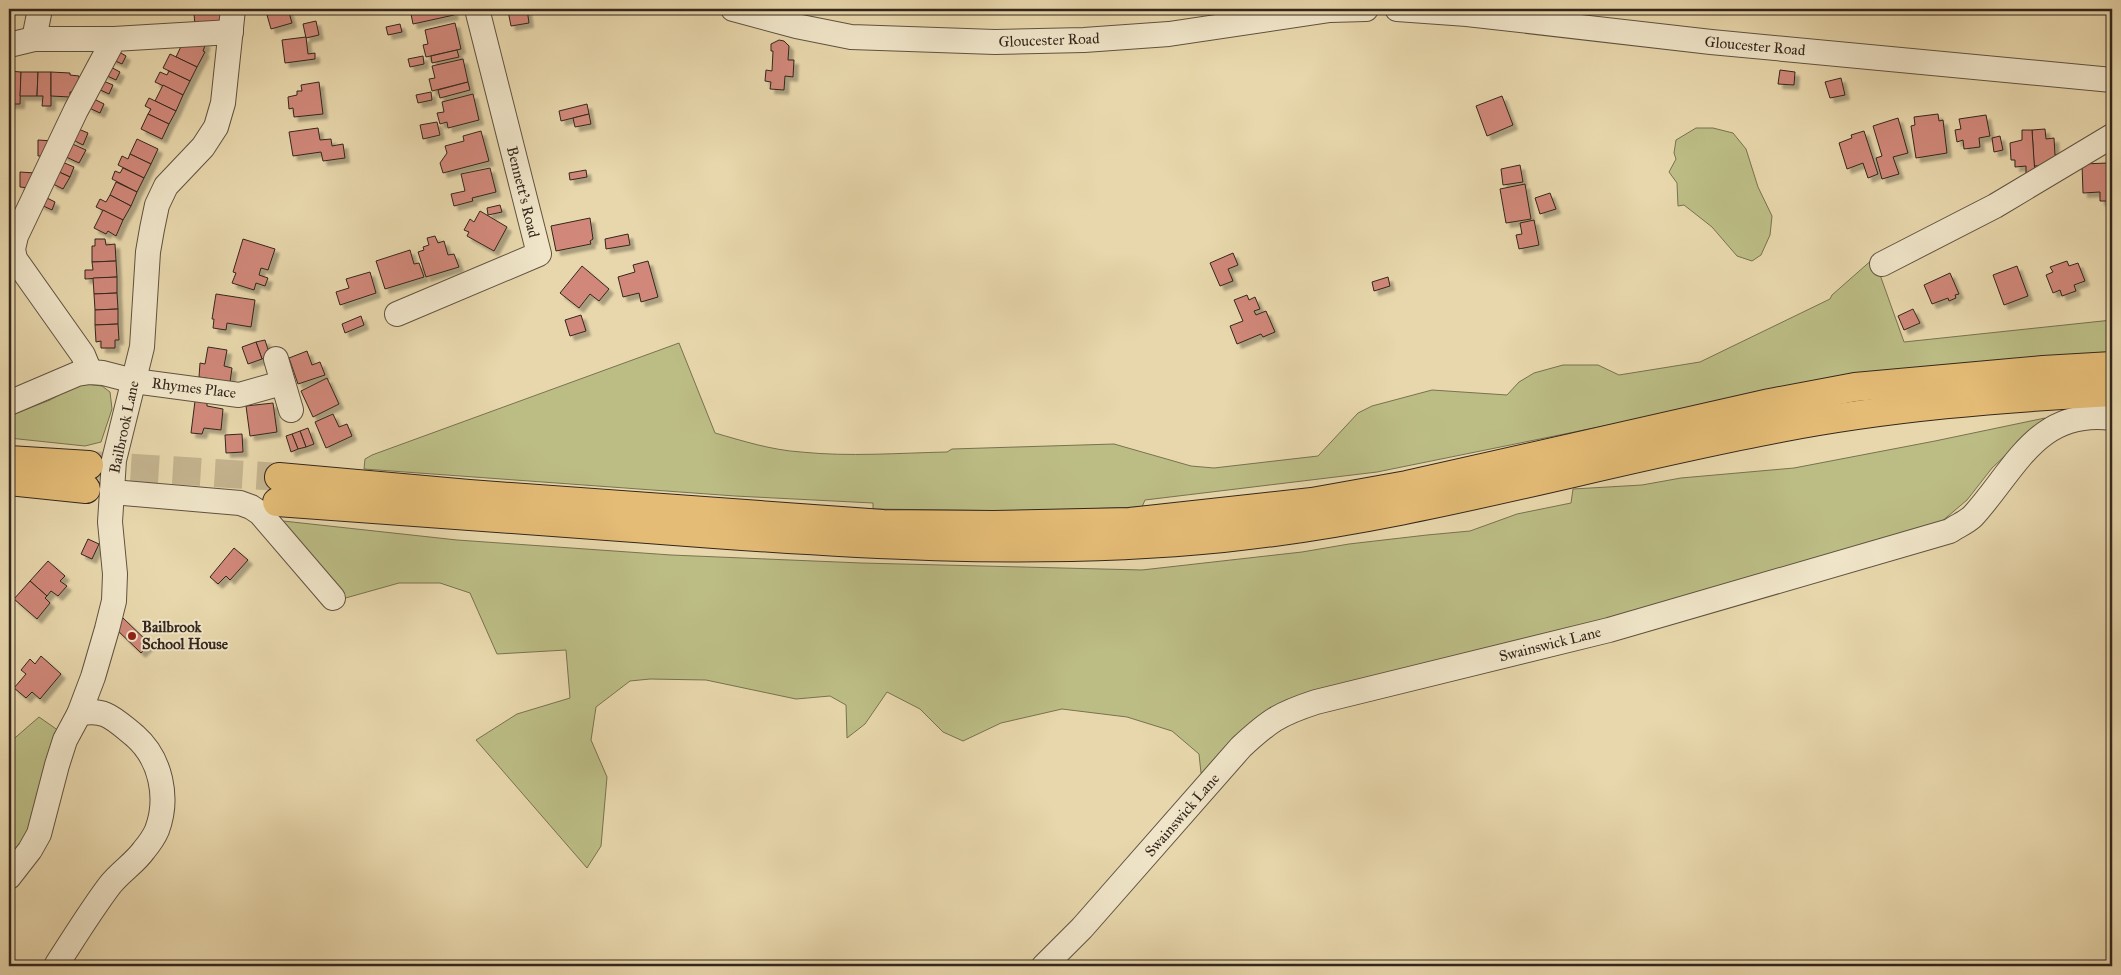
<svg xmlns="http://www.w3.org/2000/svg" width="2121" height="975" viewBox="0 0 2121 975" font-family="'IM FELL Great Primer',serif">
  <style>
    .green { fill: #bcbd85; stroke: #787250 }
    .building { fill: #d1887a; stroke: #33261c; filter: url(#shadow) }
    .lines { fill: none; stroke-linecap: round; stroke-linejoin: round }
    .highway-tunnel { stroke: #c4b48f; stroke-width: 28; stroke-dasharray: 28 14; stroke-linecap: butt }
    .minor-casing { stroke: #605240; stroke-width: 26 }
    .highway-casing { stroke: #33261c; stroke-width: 30 }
    .minor { stroke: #f0e5c9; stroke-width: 24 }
    .highway { stroke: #e4bc76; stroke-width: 28 }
    .poi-dot { fill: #8f2418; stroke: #f0e5c9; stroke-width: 2 }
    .labels { text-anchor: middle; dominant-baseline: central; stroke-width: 4; stroke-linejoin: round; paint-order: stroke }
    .street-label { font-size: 15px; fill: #33261c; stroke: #f0e5c9 }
    .poi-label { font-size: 15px; font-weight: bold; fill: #33261c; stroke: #f0e5c9; text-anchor: start }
  </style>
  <defs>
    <filter id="shadow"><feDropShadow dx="4.5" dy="4.5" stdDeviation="1" flood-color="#0004"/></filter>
  </defs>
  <rect width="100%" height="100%" fill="#e8d7ac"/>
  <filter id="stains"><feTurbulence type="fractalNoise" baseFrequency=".004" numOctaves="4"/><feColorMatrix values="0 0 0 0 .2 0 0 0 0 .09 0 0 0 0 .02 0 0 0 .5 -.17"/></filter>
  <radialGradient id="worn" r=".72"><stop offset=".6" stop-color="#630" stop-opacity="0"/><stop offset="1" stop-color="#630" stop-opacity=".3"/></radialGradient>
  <g class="green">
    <polygon points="1696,128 1713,128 1733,133 1746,149 1758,187 1772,216 1770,235 1761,255 1752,261 1737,256 1712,227 1684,205 1678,206 1677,183 1669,172 1676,159 1674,153 1676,140"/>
    <path d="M 1874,258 L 1904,342 L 2112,320 L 2112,356 L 1673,412 L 1377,472 L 1145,500 L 1142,507 L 1024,511 L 873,509 L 873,503 L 735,496 L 364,469 L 365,459 L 372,455 L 679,343 L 715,433 C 743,441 771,450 801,452 C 849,457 899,453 947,452 L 952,449 L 1114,444 L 1191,466 L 1214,468 L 1318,456 L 1358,413 L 1372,406 L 1432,390 L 1507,395 L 1519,382 L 1534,373 L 1563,365 L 1598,365 L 1619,375 L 1700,362 L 1830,299 L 1832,295 Z"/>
    <polygon points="86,384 102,386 110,392 112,409 101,442 85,446 9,438 9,416 50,400 73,387"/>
    <polygon points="2045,418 1992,468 1967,500 1934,528 1729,592 1316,694 1215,772 1201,773 1199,754 1172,731 1127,717 1062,709 1001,723 963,741 943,732 920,709 887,692 865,724 847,738 846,705 830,696 796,699 706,680 650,679 630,681 596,707 591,740 607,777 601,846 587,868 476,740 517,714 570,698 566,650 497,654 470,593 440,583 399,583 342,599 274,520 457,540 671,555 861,563 1142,570 1302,552 1349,544 1427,535 1470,531 1517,514 1571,503 1573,489 1642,485 1681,478 1794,468 1935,441"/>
    <polygon points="39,717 62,733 39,815 9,869 9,743"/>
  </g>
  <g class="building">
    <polygon points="209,9 222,9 224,23 195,26 194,13 209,12"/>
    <polygon points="288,9 292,23 271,29 267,15"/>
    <polygon points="410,9 452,9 454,15 413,24"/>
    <polygon points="519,9 527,9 529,23 511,26 508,11"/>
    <polygon points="316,21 319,35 306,38 303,24"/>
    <polygon points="455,23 461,49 426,57 423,45 428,44 425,30"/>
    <polygon points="400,24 402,32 388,35 386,27"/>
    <polygon points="186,36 206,43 203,51 205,52 197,67 176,57"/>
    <polygon points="306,37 308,54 315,53 315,59 285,63 282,40"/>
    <polygon points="779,40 784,41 789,46 788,60 794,60 793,77 785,76 784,90 770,89 771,82 765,81 766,70 772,71 773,51 771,51 771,44"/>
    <polygon points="114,49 126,56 122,64 109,58"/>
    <polygon points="457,50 459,57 432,63 431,56"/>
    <polygon points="170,54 197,67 190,81 163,68"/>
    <polygon points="423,56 424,64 410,67 408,59"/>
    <polygon points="463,59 468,82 432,91 429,79 435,78 432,66"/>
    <polygon points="107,65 120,72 116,80 103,74"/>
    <polygon points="1780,70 1795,72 1794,85 1778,84"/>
    <polygon points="9,71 21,72 20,104 9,104"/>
    <polygon points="169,71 190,81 183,95 155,82 160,72 167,75"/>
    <polygon points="21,72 38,72 37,96 20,96"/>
    <polygon points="38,72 51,72 51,106 42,106 43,96 37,96"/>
    <polygon points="51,72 70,73 70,75 79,76 79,86 75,92 70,92 70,97 51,96"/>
    <polygon points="1841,78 1845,95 1830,98 1825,82"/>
    <polygon points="101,80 113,85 109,94 96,88"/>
    <polygon points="319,82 323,114 294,117 293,108 289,109 288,97 297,95 297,91 302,91 301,85"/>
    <polygon points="468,82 470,90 440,98 438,90"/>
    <polygon points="163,85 183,95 176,111 155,101"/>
    <polygon points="431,92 432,100 418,103 416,95"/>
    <polygon points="473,94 479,120 448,128 447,122 440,124 437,113 444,112 442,102"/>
    <polygon points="1502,96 1513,125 1487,136 1476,106"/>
    <polygon points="92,98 104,104 100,113 87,107"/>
    <polygon points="149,98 176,111 169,124 148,114 151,109 145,106"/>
    <polygon points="587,104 589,114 561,121 559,111"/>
    <polygon points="148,114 169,124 162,139 141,129"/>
    <polygon points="589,114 591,124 575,127 573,118"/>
    <polygon points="1938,114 1939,121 1943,120 1947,153 1916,158 1911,126 1915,125 1914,117"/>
    <polygon points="1986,115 1990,136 1979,138 1980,147 1964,149 1963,140 1957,142 1955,130 1961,129 1959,119"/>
    <polygon points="1898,118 1908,153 1893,157 1899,174 1882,179 1876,158 1882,156 1873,126"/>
    <polygon points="437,122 440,135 423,139 420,125"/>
    <polygon points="76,128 88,133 83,145 71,139"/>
    <polygon points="318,128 320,140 331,139 332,146 343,144 345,158 323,161 321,152 293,156 289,132"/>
    <polygon points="2045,129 2046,139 2054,138 2055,155 2059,154 2060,165 2034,166 2032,130"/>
    <polygon points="2022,130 2032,130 2035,175 2026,175 2026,166 2015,167 2015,160 2011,160 2010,143 2022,140"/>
    <polygon points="481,131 489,161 443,173 440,163 447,153 445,146 464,141 463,136"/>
    <polygon points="1864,131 1878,174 1868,178 1863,163 1847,169 1839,143 1852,138 1851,135"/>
    <polygon points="2000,136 2003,150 1994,152 1992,138"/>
    <polygon points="137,139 158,149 151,164 130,154"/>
    <polygon points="38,140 53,141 46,156 38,156"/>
    <polygon points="68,142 86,150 79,163 62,155"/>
    <polygon points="130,154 151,164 144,178 118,165 122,156 128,159"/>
    <polygon points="60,161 74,167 70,177 55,170"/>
    <polygon points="2108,163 2109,193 2112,193 2112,201 2100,201 2100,192 2083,193 2082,164"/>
    <polygon points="1520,165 1523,182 1503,185 1501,169"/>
    <polygon points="123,168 144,178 137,192 112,179 115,171 120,173"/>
    <polygon points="490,168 496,192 472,198 473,201 454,206 451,194 465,191 461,174"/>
    <polygon points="586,170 587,177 570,180 569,173"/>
    <polygon points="57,171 70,177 63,189 51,183"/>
    <polygon points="20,172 35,173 29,188 20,187"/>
    <polygon points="116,182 137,192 131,206 110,195"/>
    <polygon points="1525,184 1531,219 1506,223 1500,189"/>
    <polygon points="1550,193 1556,209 1540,214 1535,198"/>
    <polygon points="110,195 131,206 123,220 96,207 100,199 106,202"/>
    <polygon points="43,196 55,202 52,210 39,204"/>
    <polygon points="500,205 502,212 488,215 487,208"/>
    <polygon points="103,210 123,220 116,236 108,231 106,234 94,228"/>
    <polygon points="480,211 507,227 494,251 467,236 469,232 464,230 470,219 474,222"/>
    <polygon points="590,218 593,239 590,241 591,244 556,251 551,226"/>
    <polygon points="1534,220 1539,245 1519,249 1516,235 1522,234 1520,223"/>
    <polygon points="628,234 630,245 606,249 605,239"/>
    <polygon points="435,236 438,243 444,241 448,255 454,254 459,267 426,277 418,252 424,250 423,247 429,245 427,238"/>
    <polygon points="95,239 105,239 106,245 115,244 116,261 92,262 92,246 95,246"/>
    <polygon points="243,239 275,249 268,270 261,268 259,275 268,278 265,286 256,283 254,290 232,283 236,273 233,272"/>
    <polygon points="410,250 414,264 419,263 424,277 385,289 376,261"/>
    <polygon points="1233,253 1238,265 1228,269 1233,281 1220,286 1210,263"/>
    <polygon points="116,261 117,277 85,279 85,270 93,270 92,262"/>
    <polygon points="648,261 658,297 641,302 639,293 623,297 618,277 635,272 633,265"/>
    <polygon points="2067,261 2069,266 2078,263 2085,281 2074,285 2076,291 2062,296 2060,290 2053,293 2046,275 2053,272 2050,267"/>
    <polygon points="582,266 609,289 599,301 590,294 579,308 560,293"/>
    <polygon points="2017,266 2028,296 2004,305 1993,275"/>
    <polygon points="370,272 376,293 340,305 336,292 349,288 346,279"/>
    <polygon points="1950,273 1959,294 1955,295 1956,298 1949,301 1948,298 1932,304 1924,285"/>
    <polygon points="117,277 117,293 94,294 93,278"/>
    <polygon points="1388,277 1390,286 1374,291 1372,282"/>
    <polygon points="117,293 118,309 95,310 94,294"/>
    <polygon points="216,294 255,300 251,327 227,323 226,330 213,328 214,319 212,319"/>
    <polygon points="1247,295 1249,300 1255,297 1260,309 1254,311 1256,315 1266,311 1275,332 1263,337 1261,334 1237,344 1230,326 1243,321 1234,300"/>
    <polygon points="118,309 118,324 95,325 95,310"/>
    <polygon points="1913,309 1920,323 1904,330 1898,316"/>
    <polygon points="581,315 586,331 570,336 565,320"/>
    <polygon points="361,316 364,325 345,333 342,324"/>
    <polygon points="118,324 119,340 115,340 115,348 101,348 101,341 96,342 95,325"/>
    <polygon points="265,340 270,356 262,359 256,342"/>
    <polygon points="256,342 262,359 248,364 242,347"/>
    <polygon points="208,347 227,350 224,366 232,368 230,382 199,377 200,363 205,364"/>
    <polygon points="307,351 312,365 320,362 325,375 298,384 289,358"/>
    <polygon points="327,378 339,404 313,417 301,391"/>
    <polygon points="195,401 207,403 207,406 223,409 221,430 204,428 202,434 191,433"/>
    <polygon points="273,403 277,432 250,436 246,406"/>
    <polygon points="333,414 339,427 347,424 352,436 326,448 315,422"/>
    <polygon points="308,428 314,444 306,447 300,431"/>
    <polygon points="300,431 306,447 298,449 292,434"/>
    <polygon points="242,434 243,452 226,453 225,435"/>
    <polygon points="292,434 298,449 291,452 286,436"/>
    <polygon points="88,539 99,544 92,559 81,554"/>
    <polygon points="234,548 248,560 230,580 226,576 218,584 210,577"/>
    <polygon points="48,561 65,576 60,581 67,586 58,596 51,591 47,596 30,581"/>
    <polygon points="30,581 47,596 45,598 50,603 37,619 14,599"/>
    <polygon points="123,618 150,644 141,653 114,627"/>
    <polygon points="41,656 61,674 40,699 32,692 26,698 14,688 26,674 21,670 30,659 35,664"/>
  </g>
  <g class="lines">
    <polyline class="highway-tunnel" points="89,465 279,477"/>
    <g class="minor-casing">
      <g id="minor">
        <polyline points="733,9 796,26 851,37 995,42 1084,40 1169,34 1330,10 1366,9"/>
        <polyline points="1397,9 1467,14 1711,42 2112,80"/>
        <polyline points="34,39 40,9"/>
        <polyline points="9,45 34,39 114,39"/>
        <polyline points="1882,264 1995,206 2112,136"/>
        <polyline points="397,314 539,254 477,9"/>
        <polyline points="276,359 291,410"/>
        <polyline points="90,372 83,355 15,259 13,249 16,236 76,110 114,39 231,32"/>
        <polyline points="9,403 77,374 90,372 103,373 134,381 239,395 282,383"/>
        <polyline points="112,492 240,503 251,507 260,513 333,598"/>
        <polyline points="9,877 30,850 39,834 57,765 65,740 79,714 93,677 107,629 114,601 115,574 110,522 114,460 142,347 148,252 152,229 157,205 166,186 203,147 216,127 223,103 233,9"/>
        <path d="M 57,964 C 74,938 91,910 110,885 C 120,872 135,863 144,850 C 149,844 154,837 157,830 C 169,798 161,759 135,736 C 115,720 105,707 79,714"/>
        <path d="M 1044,966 L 1082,928 L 1241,747 C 1269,721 1279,714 1316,702 L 1609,630 L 1950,531 C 1957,526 1967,522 1973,516 C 2015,470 2037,408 2112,418"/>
      </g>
    </g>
    <g class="highway-casing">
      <g id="highway">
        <polyline points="9,460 89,465"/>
        <polyline points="279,477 469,494 883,524 994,525 1130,522 1312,502 1407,485 1770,403 1855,387 2043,370 2112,366"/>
        <polyline points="9,481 86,489"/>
        <path d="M 277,502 C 400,510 524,519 648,529 C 839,544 1032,557 1223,538 C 1412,519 1594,463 1780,428 C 1889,407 2001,398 2112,392"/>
      </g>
    </g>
    <use href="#minor" class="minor"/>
    <use href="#highway" class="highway"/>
  </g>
  <circle class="poi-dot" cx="132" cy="636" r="5"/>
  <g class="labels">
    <g class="street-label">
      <text transform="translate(1049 40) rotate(-2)">Gloucester Road</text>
      <text transform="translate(1755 46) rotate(5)">Gloucester Road</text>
      <text transform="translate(523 192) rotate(76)">Bennett's Road</text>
      <text transform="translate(194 388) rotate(7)">Rhymes Place</text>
      <text transform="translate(124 427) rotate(-78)">Bailbrook Lane</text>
      <text transform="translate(1550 644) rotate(-14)">Swainswick Lane</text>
      <text transform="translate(1182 815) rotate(-49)">Swainswick Lane</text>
    </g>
    <g class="poi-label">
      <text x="142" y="627">Bailbrook<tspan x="142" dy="17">School House</tspan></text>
    </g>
  </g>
  <rect width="2121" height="975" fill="none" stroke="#e8d7ac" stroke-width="30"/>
  <rect x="10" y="10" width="2101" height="955" fill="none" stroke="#33261c" stroke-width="2.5"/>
  <rect x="15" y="15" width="2091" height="945" fill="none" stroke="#33261c"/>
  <rect width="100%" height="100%" filter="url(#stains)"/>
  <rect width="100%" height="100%" fill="url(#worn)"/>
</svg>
